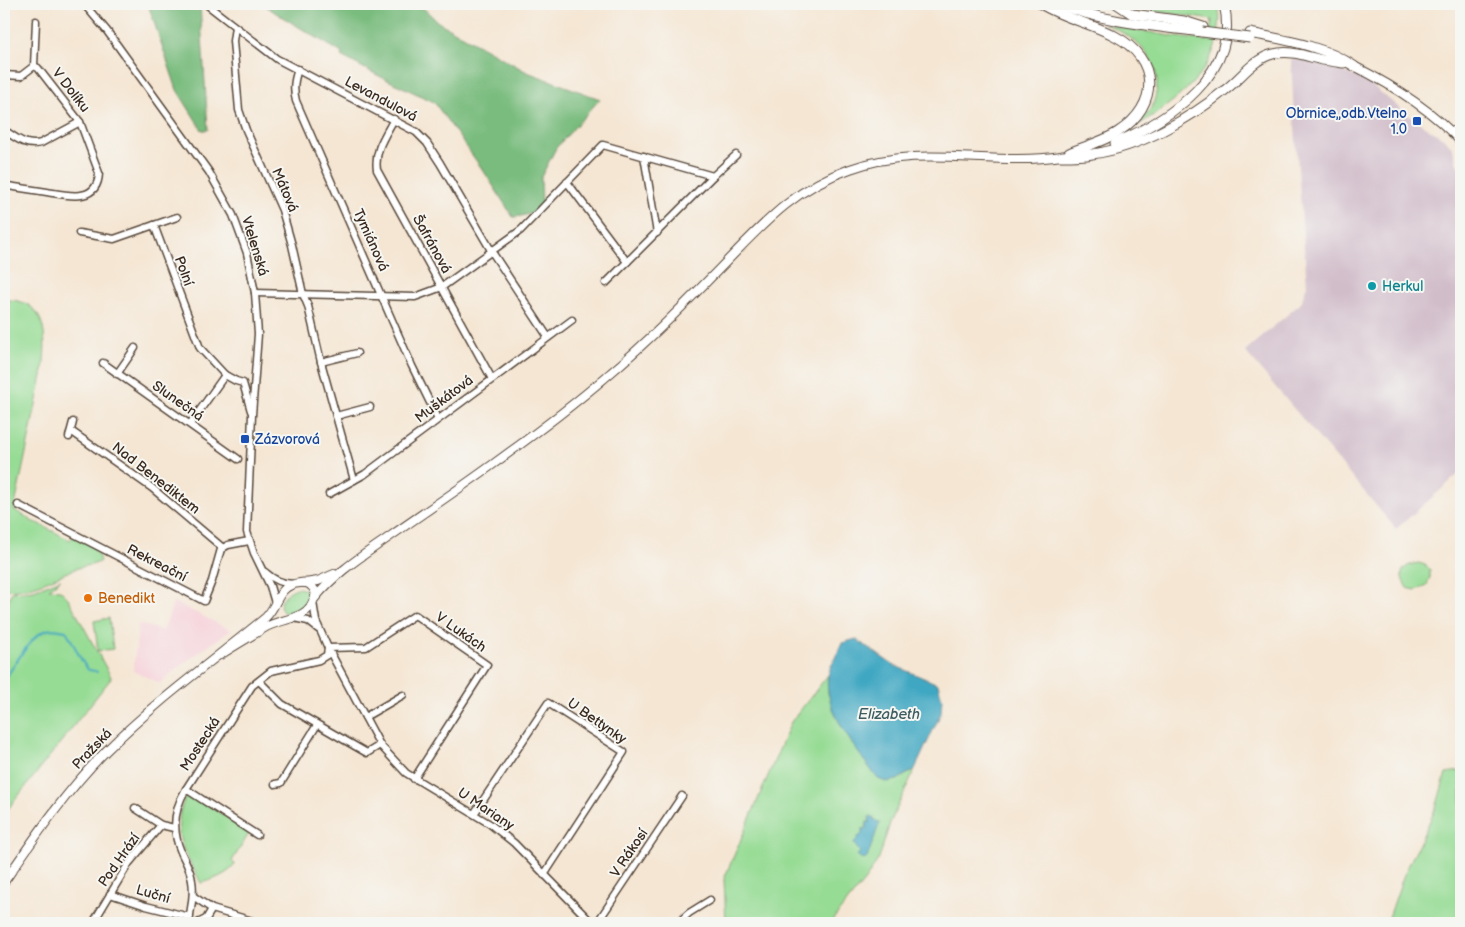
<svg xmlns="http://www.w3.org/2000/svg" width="1465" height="927" viewBox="0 0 1465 927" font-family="'Balsamiq Sans',sans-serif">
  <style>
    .built { fill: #f6cfd8 }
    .industrial { fill: #d1bdca }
    .green { fill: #97dc95; stroke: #69835a }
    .forest { fill: #79bc7e; stroke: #5a734e }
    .water { fill: #41a7c2; stroke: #3e6870 }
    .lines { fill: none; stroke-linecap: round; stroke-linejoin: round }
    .stream { stroke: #41a7c2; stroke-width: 2 }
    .minor-casing { stroke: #574639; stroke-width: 9 }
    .major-casing { stroke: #574639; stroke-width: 10 }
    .highway-casing { stroke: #574639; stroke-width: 11 }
    .minor { stroke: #fff; stroke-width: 6 }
    .major { stroke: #fff; stroke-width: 8 }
    .highway { stroke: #fff; stroke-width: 9 }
    .highway-bridge-casing { stroke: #574639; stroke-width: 11; stroke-linecap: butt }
    .highway-bridge { stroke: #fff; stroke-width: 9 }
    .transit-dot { fill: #1a4fb4; stroke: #f6f6f2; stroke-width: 2 }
    .culture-dot { fill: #0f9aa8; stroke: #f6f6f2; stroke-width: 2 }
    .food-dot { fill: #e8710a; stroke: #f6f6f2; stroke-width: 2 }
    .labels { text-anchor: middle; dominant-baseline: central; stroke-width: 4; stroke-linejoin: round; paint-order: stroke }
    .street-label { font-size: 14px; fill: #3b2a1e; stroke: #f6f6f2 }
    .transit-label { font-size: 14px; fill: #164399; stroke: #f6f6f2; text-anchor: end }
    .culture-label { font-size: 14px; fill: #0d838f; stroke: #f6f6f2; text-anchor: start }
    .food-label { font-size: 14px; fill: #c56008; stroke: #f6f6f2; text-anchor: start }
    .water-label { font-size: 15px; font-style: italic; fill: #3d5c60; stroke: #f6f6f2 }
  </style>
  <rect width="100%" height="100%" fill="#f6f6f2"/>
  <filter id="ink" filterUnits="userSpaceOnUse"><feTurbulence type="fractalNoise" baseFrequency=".02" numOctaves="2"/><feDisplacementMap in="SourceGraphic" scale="10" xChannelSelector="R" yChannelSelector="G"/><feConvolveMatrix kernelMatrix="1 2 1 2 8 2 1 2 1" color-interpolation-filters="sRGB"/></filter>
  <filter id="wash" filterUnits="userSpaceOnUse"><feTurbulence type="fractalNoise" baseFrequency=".0096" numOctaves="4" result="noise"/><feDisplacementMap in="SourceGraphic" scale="20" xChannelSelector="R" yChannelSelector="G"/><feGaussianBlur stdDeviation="1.12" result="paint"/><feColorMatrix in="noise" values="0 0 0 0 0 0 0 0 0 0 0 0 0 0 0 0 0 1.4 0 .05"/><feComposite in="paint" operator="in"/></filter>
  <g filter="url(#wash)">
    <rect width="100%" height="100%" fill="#f5e6d3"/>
    <polygon class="built" points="174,602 231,630 181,665 160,683 133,671 139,624 163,631"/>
    <polygon class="industrial" points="1296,56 1355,76 1373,86 1409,116 1446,140 1453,149 1456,162 1461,171 1461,472 1396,529 1245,351 1301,303 1307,285 1294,115 1291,60"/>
    <g class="green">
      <path d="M 1129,4 L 1217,4 C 1221,15 1220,22 1218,34 C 1211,76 1174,102 1140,124 C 1144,118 1150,111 1153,104 C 1168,64 1138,37 1104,24 L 1176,37 L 1209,41 L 1212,20 L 1134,8 Z"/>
      <path d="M 4,300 C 48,298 47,338 43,371 L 14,510 L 30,519 L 31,521 L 39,524 L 70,540 L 74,535 C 88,541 96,546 100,561 C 94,566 85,565 78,568 C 53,577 31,592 4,589 Z"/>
      <path d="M 1419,563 L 1425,565 L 1430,569 L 1430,578 L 1427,585 L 1416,590 L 1407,588 C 1397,573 1402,565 1419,563 Z"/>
      <polygon points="61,579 49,589 60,590 68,598 111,677 109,681 4,814 4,609 7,609 9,597 12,592 34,590"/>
      <path d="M 297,588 L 308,590 C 316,605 295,618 283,612 L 280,607 C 281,597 288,591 297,588 Z"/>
      <polygon points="109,618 113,649 98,651 94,621"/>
      <polygon points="828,675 828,694 897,780 915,769 890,823 879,858 866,879 830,923 726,923 724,879 791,722"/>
      <polygon points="1461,767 1461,923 1387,923 1403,877 1436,808 1446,773 1460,771"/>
      <path d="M 187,792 L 250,832 L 232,861 L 235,864 C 231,873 211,881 201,883 C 181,846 170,834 187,792 Z"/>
    </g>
    <g class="forest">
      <polygon points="148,4 200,4 208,130 202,130 177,90"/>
      <path d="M 263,4 L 419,4 L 438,22 L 527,72 L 600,99 L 556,148 L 541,177 L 542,206 C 533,214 525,216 513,217 L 485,173 L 434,102 L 379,76 L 341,56 L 342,53 L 279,15 Z"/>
    </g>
    <g class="water">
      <path d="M 856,639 L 893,665 L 938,684 L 942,699 L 941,713 L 915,769 L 897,780 L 886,782 L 878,779 C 859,754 822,708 828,676 C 830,665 838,653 842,643 Z"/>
      <polygon points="870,816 878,822 880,822 867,858 862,859 857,855 860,852 854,844 858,837 862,834 862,829 866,828 867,822 870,822 869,818"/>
    </g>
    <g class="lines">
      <path class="stream" d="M 4,680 C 15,666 30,635 47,630 C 53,628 60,630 66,631 C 73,640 82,666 89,670 C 90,670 96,671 97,672"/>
    </g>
  </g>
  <g filter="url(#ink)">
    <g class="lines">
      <g class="minor-casing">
        <g id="minor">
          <polyline points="84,4 107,31 209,172 233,215 247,253 255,293 258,334 252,415 247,532 254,553 270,586 275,603"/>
          <polyline points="206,4 277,59 416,132 427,143 440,163 492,252 548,337"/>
          <polyline points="235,27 233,41 239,110 246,130 282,210 292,245 303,294 308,306 321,362 354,480"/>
          <polyline points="34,66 36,21"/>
          <path d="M 298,69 C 294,81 293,89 296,101 L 412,366 L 438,419"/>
          <path d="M 4,75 L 21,76 L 34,66 L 38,68 L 80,122 L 99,173 C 98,204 66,195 47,192 C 34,190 21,188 8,186 L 4,183"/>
          <path d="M 394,119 C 385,136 374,150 377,170 L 492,379"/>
          <path d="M 4,130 C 16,138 26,147 41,143 L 80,122"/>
          <polyline points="644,156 657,233"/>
          <polyline points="567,182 627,262"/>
          <polyline points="177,217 154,225 200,348 225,375 236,381 243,383 251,411"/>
          <polyline points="79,233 114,239 154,225"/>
          <polyline points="606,283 713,176"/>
          <polyline points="255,293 415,297 442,287 521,230 603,145 713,176 736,155"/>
          <polyline points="321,362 357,353"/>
          <polyline points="103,363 238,459"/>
          <polyline points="117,374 135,348"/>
          <polyline points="336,416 370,407"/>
          <polyline points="190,424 225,375"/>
          <polyline points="71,431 152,488 223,548"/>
          <polyline points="69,437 73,422"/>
          <polyline points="329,494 365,474 572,320"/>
          <polyline points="18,505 204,601 212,581 221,549 228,545 249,541"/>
          <path d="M 265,572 C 274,580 282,584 294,584"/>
          <polyline points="294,618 308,621 318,629"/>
          <polyline points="259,681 282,704 367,753 380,745 406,773 490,824 514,843 592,923"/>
          <polyline points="365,717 403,695"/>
          <polyline points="380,745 328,648 366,647 415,615 487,665 414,779"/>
          <polyline points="275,784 281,783 317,725"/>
          <polyline points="186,789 257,835"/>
          <polyline points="135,808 161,825 174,828"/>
          <polyline points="474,814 548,703 624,752 544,875"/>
          <polyline points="110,894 146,906 190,917"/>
          <polyline points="193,896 212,909 259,923"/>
          <polyline points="93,923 129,863 161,825"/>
          <path d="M 189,923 C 190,909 195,895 192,881 C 191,870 185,861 181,852 C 171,829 174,809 186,789 L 252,686 L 271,671 L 319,660 L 327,655 L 328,648 L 316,621 L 313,602"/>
          <polyline points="198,923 206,919 212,909"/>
          <polyline points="597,923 682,796"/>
          <polyline points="678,923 689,913 710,900"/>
        </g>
      </g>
      <g class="major-casing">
        <g id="major">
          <path d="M 1354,66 C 1394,86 1431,109 1461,142"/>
          <polyline points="305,583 318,581 334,574"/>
          <path d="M 315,598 C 337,571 364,555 392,535 C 425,512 459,489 492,465 C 531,437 570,408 607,376 C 649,341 687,302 725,263 C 764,223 795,188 850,169 C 922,143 990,167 1062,156"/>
          <path d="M 4,882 C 35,837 67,790 106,751 C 156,701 213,661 266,617 C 279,604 277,585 300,583 C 305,582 310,583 313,588 C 316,591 316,595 314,599 C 308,620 282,618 266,627 C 251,636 236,645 220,655"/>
        </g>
      </g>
      <g class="highway-casing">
        <g id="highway">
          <path d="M 1041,4 C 1063,18 1091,23 1115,36 C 1159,59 1160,105 1118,132 C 1103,142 1085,146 1069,153"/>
          <path d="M 1058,4 C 1103,22 1154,26 1202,32"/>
          <polyline points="1117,4 1132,14 1184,21 1203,27"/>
          <path d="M 1250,33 C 1285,40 1324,46 1354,66"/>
          <path d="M 1115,143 C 1169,120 1241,73 1224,4"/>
          <path d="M 1062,156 C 1072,156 1082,156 1092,154 C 1138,148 1190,119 1225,90 C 1241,78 1253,59 1273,54 C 1289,50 1303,55 1318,59 C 1327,61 1336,62 1344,63"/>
        </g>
      </g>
      <use href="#minor" class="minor"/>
      <use href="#major" class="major"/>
      <use href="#highway" class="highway"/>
      <g class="highway-bridge-casing">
        <polyline id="highway-bridge" points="1202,32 1250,38"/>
      </g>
      <use href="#highway-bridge" class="highway-bridge"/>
    </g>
  </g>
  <g class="transit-dot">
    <rect x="1412" y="116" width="10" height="10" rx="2.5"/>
    <rect x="240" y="434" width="10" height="10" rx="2.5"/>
  </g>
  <circle class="culture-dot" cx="1372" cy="286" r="5"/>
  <circle class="food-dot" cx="88" cy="598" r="5"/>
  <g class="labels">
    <g class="street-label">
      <text transform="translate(71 90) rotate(52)">V Dolíku</text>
      <text transform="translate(381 99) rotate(28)">Levandulová</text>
      <text transform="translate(285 190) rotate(67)">Mátová</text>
      <text transform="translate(371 240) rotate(66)">Tymiánová</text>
      <text transform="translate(432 244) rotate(61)">Šafránová</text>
      <text transform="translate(255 246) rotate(73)">Vtelenská</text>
      <text transform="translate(184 271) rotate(70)">Polní</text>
      <text transform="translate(444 399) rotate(-37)">Muškátová</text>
      <text transform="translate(178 401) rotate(35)">Slunečná</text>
      <text transform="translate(156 478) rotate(38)">Nad Benediktem</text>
      <text transform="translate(157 563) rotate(27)">Rekreační</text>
      <text transform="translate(461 632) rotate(35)">V Lukách</text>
      <text transform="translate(597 721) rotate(35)">U Bettynky</text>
      <text transform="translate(200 744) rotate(-57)">Mostecká</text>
      <text transform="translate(92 749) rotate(-46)">Pražská</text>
      <text transform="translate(486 809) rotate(34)">U Mariany</text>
      <text transform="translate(629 853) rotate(-56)">V Rákosí</text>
      <text transform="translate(119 860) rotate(-55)">Pod Hrází</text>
      <text transform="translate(153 894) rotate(16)">Luční</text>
    </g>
    <g class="transit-label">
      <text x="1407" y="113">Obrnice,,odb.Vtelno<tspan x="1407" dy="16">1.0</tspan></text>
      <text x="255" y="439" text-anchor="start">Zázvorová</text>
    </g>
    <g class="culture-label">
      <text x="1382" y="286">Herkul</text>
    </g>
    <g class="food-label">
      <text x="98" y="598">Benedikt</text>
    </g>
    <g class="water-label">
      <text x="889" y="714">Elizabeth</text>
    </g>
  </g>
  <rect width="1465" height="927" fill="none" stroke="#f6f6f2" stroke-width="20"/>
</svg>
